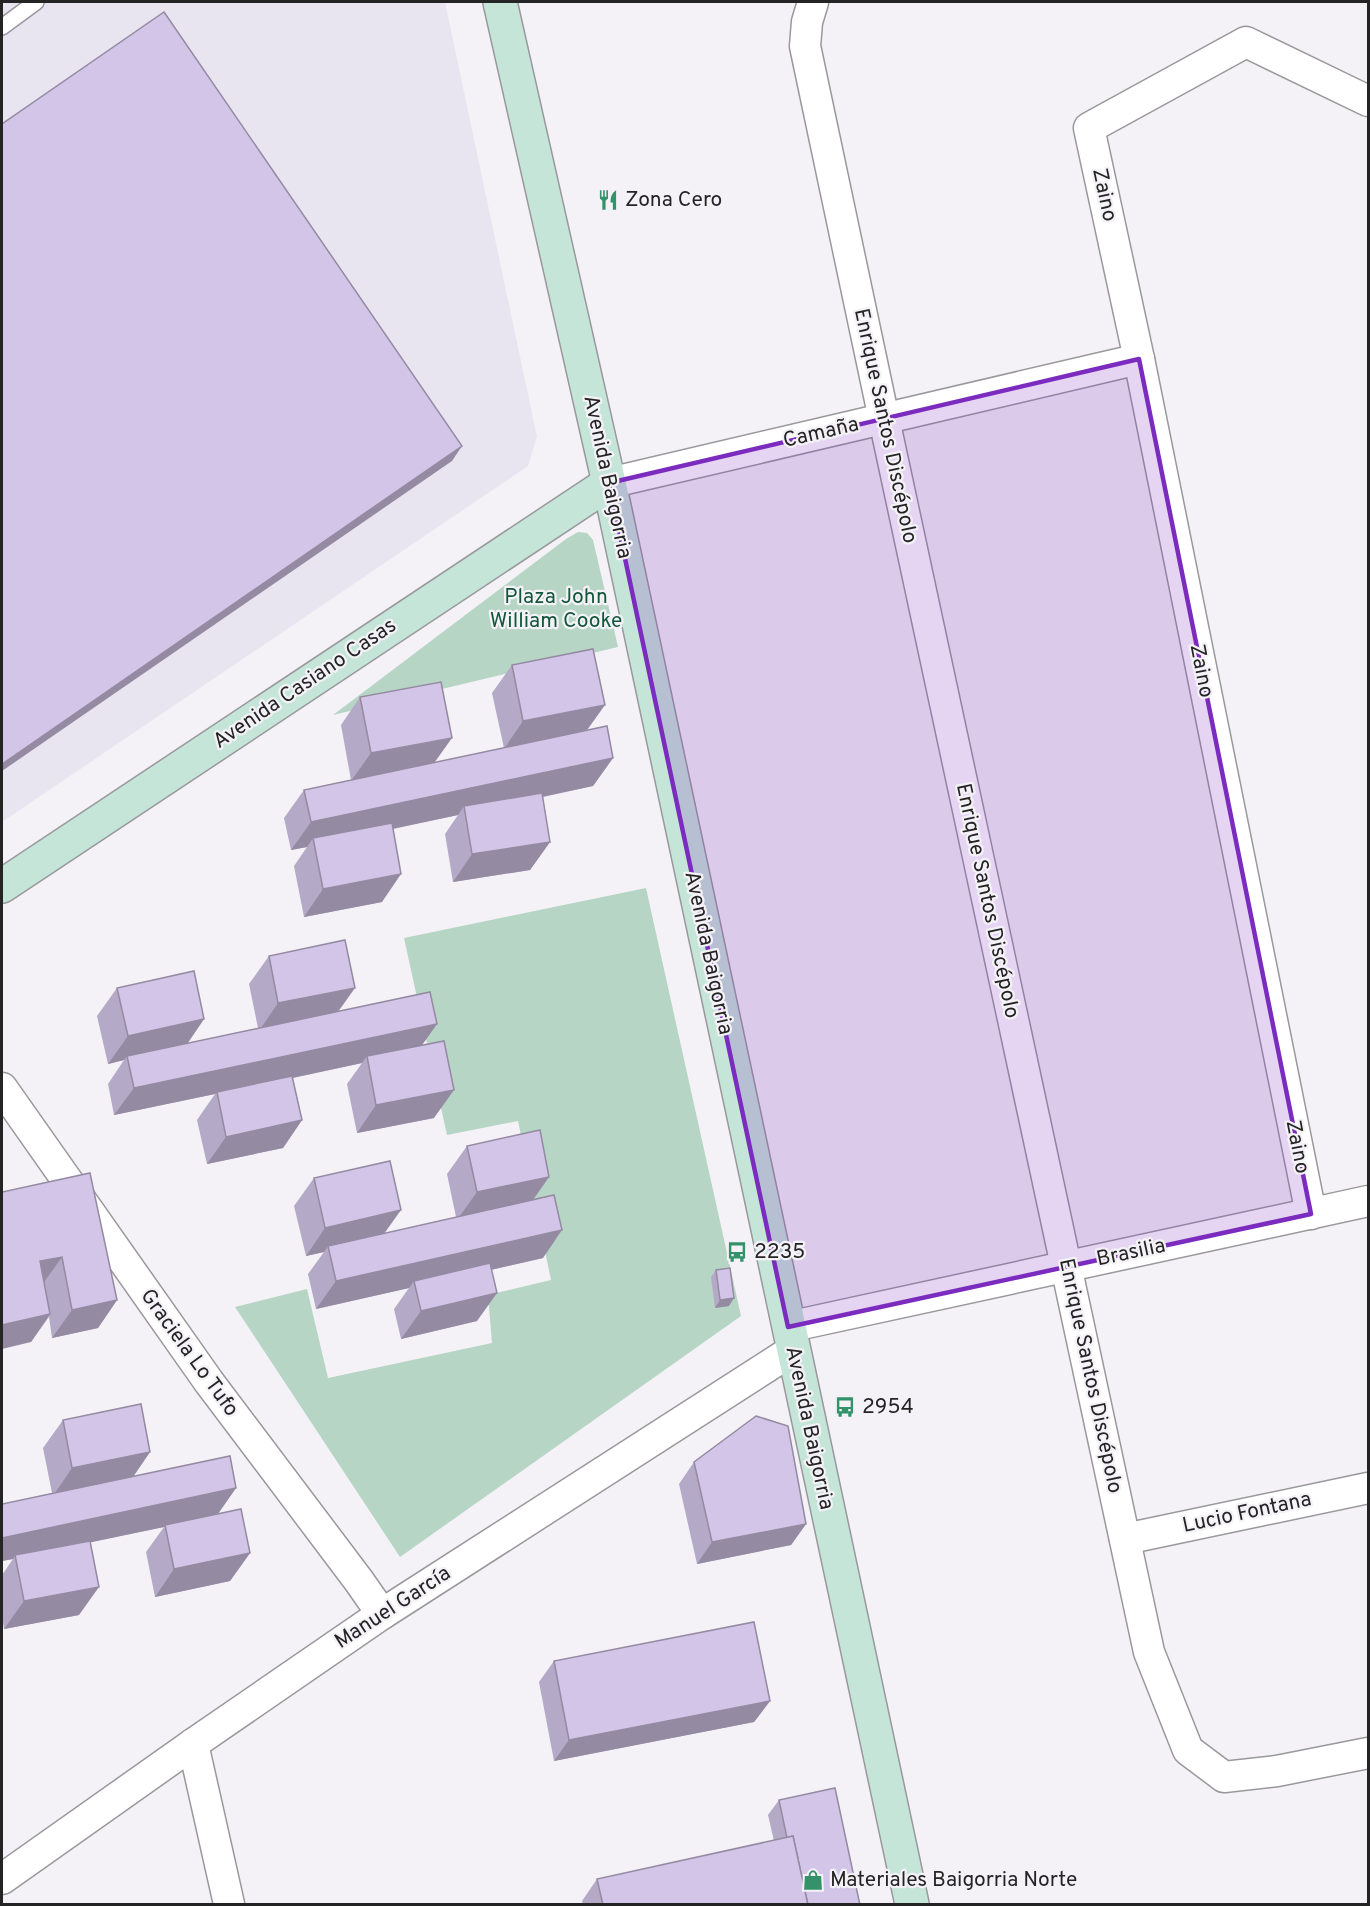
<svg xmlns="http://www.w3.org/2000/svg" width="1370" height="1906" viewBox="0 0 1370 1906" font-family="Overpass,sans-serif">
  <style>
    .built { fill: #e9e5f0 }
    .green { fill: #b6d5c5 }
    .lines { fill: none; stroke-linecap: round; stroke-linejoin: round }
    .service-casing { stroke: #99989c; stroke-width: 18 }
    .minor-casing { stroke: #99989c; stroke-width: 33 }
    .secondary-casing { stroke: #99989c; stroke-width: 36 }
    .service { stroke: #fff; stroke-width: 15 }
    .minor { stroke: #fff; stroke-width: 30 }
    .secondary { stroke: #c5e5d8; stroke-width: 33 }
    .wall { fill: #b5a9c8 }
    .shaded-wall { fill: #948aa2 }
    .building { fill: #d3c5e8; stroke: #948aa2; stroke-width: 1.5 }
    .marked { fill: #7b2cbf; fill-opacity: 0.2; stroke: #7b2cbf; stroke-width: 4.5; stroke-linejoin: round }
    .labels { text-anchor: middle; dominant-baseline: central; stroke-width: 4.5; stroke-linejoin: round; paint-order: stroke }
    .street-label { font-size: 21px; fill: #242425; stroke: #f4f2f6 }
    .poi-label { font-size: 21px; fill: #242425; stroke: #f4f2f6; text-anchor: start }
    .park-label { font-size: 21px; fill: #12573b; stroke: #f4f2f6 }
  </style>
  <rect width="100%" height="100%" fill="#f4f2f6"/>
  <polygon class="built" points="2,2 445,2 537,437 528,466 2,822"/>
  <g class="green">
    <polygon points="578,532 587,533 593,540 618,647 333,715 566,539"/>
    <polygon points="646,888 741,1316 400,1557 235,1307 307,1289 328,1378 492,1343 488,1295 551,1280 518,1121 447,1135 404,938"/>
  </g>
  <g class="lines">
    <g class="service-casing">
      <polyline id="service" points="2,27 36,2"/>
    </g>
    <g class="minor-casing">
      <g id="minor">
        <polyline points="813,2 807,22 805,46 884,419 1149,1652 1188,1750 1224,1777 1277,1771 1368,1753"/>
        <polyline points="609,483 1139,359"/>
        <polyline points="2,1088 209,1382 359,1581 382,1614"/>
        <polyline points="1311,1214 1139,359 1089,128 1246,42 1368,101"/>
        <polyline points="788,1327 1368,1201"/>
        <polyline points="1125,1539 1368,1488"/>
        <polyline points="193,1744 229,1904"/>
        <polyline points="2,1879 193,1744 382,1614 793,1350"/>
      </g>
    </g>
    <g class="secondary-casing">
      <g id="secondary">
        <polyline points="500,2 609,483 912,1904"/>
        <polyline points="2,886 609,483"/>
      </g>
    </g>
    <use href="#service" class="service"/>
    <use href="#minor" class="minor"/>
    <use href="#secondary" class="secondary"/>
  </g>
  <g class="wall">
    <polygon points="512,665 586,731 613,758 593,786 543,797 550,842 530,870 453,882 445,834 458,815 393,829 382,902 304,917 294,866 307,847 291,850 284,818 304,790 351,780 341,725 360,697 434,763 504,748 492,693"/>
    <polygon points="269,956 338,1012 437,1024 422,1045 434,1118 357,1133 347,1084 362,1063 293,1078 302,1120 283,1148 207,1164 197,1120 215,1094 114,1115 108,1084 124,1060 108,1064 97,1016 117,988 204,1019 187,1044 258,1028 249,984"/>
    <polygon points="467,1146 549,1177 533,1200 543,1258 491,1270 477,1321 401,1339 394,1309 409,1288 316,1309 308,1274 324,1252 306,1256 294,1206 314,1178 385,1233 456,1217 447,1174"/>
    <polygon points="2,1192 117,1300 98,1328 52,1338 49,1317 31,1342"/>
    <polygon points="716,1270 729,1306 715,1308 711,1277"/>
    <polygon points="63,1420 150,1452 133,1476 236,1488 218,1514 250,1553 230,1581 155,1597 146,1552 164,1527 90,1542 79,1615 4,1629 2,1615 2,1575 13,1559 2,1561 2,1504 52,1493 43,1448"/>
    <polygon points="694,1462 806,1524 791,1545 697,1564 679,1484"/>
    <polygon points="554,1661 770,1701 754,1722 554,1761 539,1682"/>
    <polygon points="779,1800 860,1905 583,1905 582,1901 597,1879 774,1841 768,1815"/>
  </g>
  <g class="shaded-wall">
    <polygon points="462,446 452,461 2,771 2,764"/>
    <polygon points="605,705 585,733 504,749 523,721"/>
    <polygon points="452,738 432,766 351,781 371,753"/>
    <polygon points="613,758 593,786 465,813 464,806 458,815 315,845 313,838 307,847 291,850 311,822"/>
    <polygon points="550,842 530,870 453,882 472,854"/>
    <polygon points="401,874 382,902 304,917 323,889"/>
    <polygon points="355,988 335,1016 259,1031 278,1003"/>
    <polygon points="204,1019 185,1047 127,1056 124,1060 108,1064 128,1036"/>
    <polygon points="437,1024 417,1052 367,1056 362,1063 217,1094 217,1092 215,1094 114,1115 134,1088"/>
    <polygon points="454,1090 434,1118 357,1133 376,1105"/>
    <polygon points="302,1120 283,1148 207,1164 226,1137"/>
    <polygon points="549,1177 530,1204 457,1220 477,1192"/>
    <polygon points="401,1210 381,1238 328,1246 324,1252 306,1256 325,1228"/>
    <polygon points="562,1230 543,1258 415,1287 414,1281 409,1288 316,1309 336,1281"/>
    <polygon points="62,1257 42,1285 40,1261"/>
    <polygon points="497,1293 477,1321 401,1339 421,1311"/>
    <polygon points="734,1298 729,1306 715,1308 720,1300"/>
    <polygon points="117,1300 98,1328 52,1338 72,1310"/>
    <polygon points="50,1314 31,1342 2,1349 2,1325"/>
    <polygon points="150,1452 131,1480 53,1496 72,1468"/>
    <polygon points="236,1488 217,1515 165,1525 164,1527 16,1558 15,1555 13,1559 2,1561 2,1538"/>
    <polygon points="806,1524 791,1545 697,1564 712,1542"/>
    <polygon points="250,1553 230,1581 155,1597 174,1569"/>
    <polygon points="99,1587 79,1615 4,1629 24,1601"/>
    <polygon points="770,1701 754,1722 554,1761 569,1740"/>
  </g>
  <g class="building">
    <polygon points="164,12 462,446 2,764 2,124"/>
    <polygon points="593,649 605,705 523,721 512,665"/>
    <polygon points="441,682 452,738 371,753 360,697"/>
    <polygon points="607,726 613,758 311,822 304,790"/>
    <polygon points="542,793 550,842 472,854 464,806"/>
    <polygon points="392,823 401,874 323,889 313,838"/>
    <polygon points="345,940 355,988 278,1003 269,956"/>
    <polygon points="194,971 204,1019 128,1036 117,988"/>
    <polygon points="430,992 437,1024 134,1088 127,1056"/>
    <polygon points="444,1041 454,1090 376,1105 367,1056"/>
    <polygon points="292,1076 302,1120 226,1137 217,1092"/>
    <polygon points="540,1130 549,1177 477,1192 467,1146"/>
    <polygon points="390,1161 401,1210 325,1228 314,1178"/>
    <polygon points="90,1173 117,1300 72,1310 62,1257 40,1261 50,1314 2,1325 2,1192"/>
    <polygon points="554,1195 562,1230 336,1281 328,1246"/>
    <polygon points="490,1263 497,1293 421,1311 414,1281"/>
    <polygon points="730,1268 734,1298 720,1300 716,1270"/>
    <polygon points="141,1404 150,1452 72,1468 63,1420"/>
    <polygon points="756,1416 788,1426 806,1524 712,1542 694,1462"/>
    <polygon points="230,1456 236,1488 2,1538 2,1504"/>
    <polygon points="241,1509 250,1553 174,1569 165,1525"/>
    <polygon points="90,1541 99,1587 24,1601 15,1555"/>
    <polygon points="754,1622 770,1701 569,1740 554,1661"/>
    <polygon points="835,1788 860,1905 808,1905 793,1836 787,1838 779,1800"/>
    <polygon points="793,1836 808,1905 603,1905 597,1879"/>
  </g>
  <path class="marked" d="M 1139,359 L 1311,1214 L 788,1327 L 609,483 Z"/>
  <defs>
    <g id="restaurant-bare" transform="scale(1.62)"><path d="M-5-6h1v4h1v-4h1v4h1v-4h1v5L-1.5 .5V6h-2V.5L-5-1ZM5-6V6H3V1.5H1.5Q1.5-4 5-6Z" fill="#33926a" stroke="#f4f2f6" stroke-width="2.5" paint-order="stroke"/></g>
    <g id="bus-bare" transform="scale(1.62)"><path d="M-5-6H5V4H4V6H2V4H-2V6H-4V4H-5ZM-3.5-4V0h7V-4ZM-3.5 1.2v1.5H-2V1.2ZM2 1.2v1.5H3.5V1.2Z" fill="#33926a" stroke="#f4f2f6" stroke-width="2.5" paint-order="stroke"/></g>
    <g id="shop-bare" transform="scale(1.62)"><path d="M-5-2.5h2.3a2.7 3.5 0 0 1 5.4 0H5L5.5 6h-11ZM-1.5-2.5h3a1.5 2.3 0 0 0-3 0Z" fill="#33926a" stroke="#f4f2f6" stroke-width="2.5" paint-order="stroke"/></g>
  </defs>
  <g fill-rule="evenodd">
    <use href="#restaurant-bare" x="608" y="200"/>
    <use href="#bus-bare" x="737" y="1252"/>
    <use href="#bus-bare" x="845" y="1407"/>
    <use href="#shop-bare" x="813" y="1880"/>
  </g>
  <g class="labels">
    <g class="street-label">
      <text transform="translate(1104 195) rotate(78)">Zaino</text>
      <text transform="translate(885 426) rotate(78)">Enrique Santos Discépolo</text>
      <text transform="translate(821 433) rotate(-13)">Camaña</text>
      <text transform="translate(607 477) rotate(78)">Avenida Baigorria</text>
      <text transform="translate(1201 671) rotate(79)">Zaino</text>
      <text transform="translate(305 684) rotate(-34)">Avenida Casiano Casas</text>
      <text transform="translate(987 901) rotate(78)">Enrique Santos Discépolo</text>
      <text transform="translate(708 953) rotate(78)">Avenida Baigorria</text>
      <text transform="translate(1297 1147) rotate(79)">Zaino</text>
      <text transform="translate(1131 1253) rotate(-12)">Brasilia</text>
      <text transform="translate(189 1353) rotate(54)">Graciela Lo Tufo</text>
      <text transform="translate(1090 1376) rotate(78)">Enrique Santos Discépolo</text>
      <text transform="translate(809 1428) rotate(78)">Avenida Baigorria</text>
      <text transform="translate(1247 1513) rotate(-12)">Lucio Fontana</text>
      <text transform="translate(393 1608) rotate(-33)">Manuel García</text>
    </g>
    <g class="poi-label">
      <text x="625" y="200">Zona Cero</text>
      <text x="754" y="1252">2235</text>
      <text x="862" y="1407">2954</text>
      <text x="830" y="1880">Materiales Baigorria Norte</text>
    </g>
    <g class="park-label">
      <text x="556" y="597">Plaza John<tspan x="556" dy="24">William Cooke</tspan></text>
    </g>
  </g>
  <rect width="1370" height="1906" fill="none" stroke="#242425" stroke-width="6"/>
</svg>
